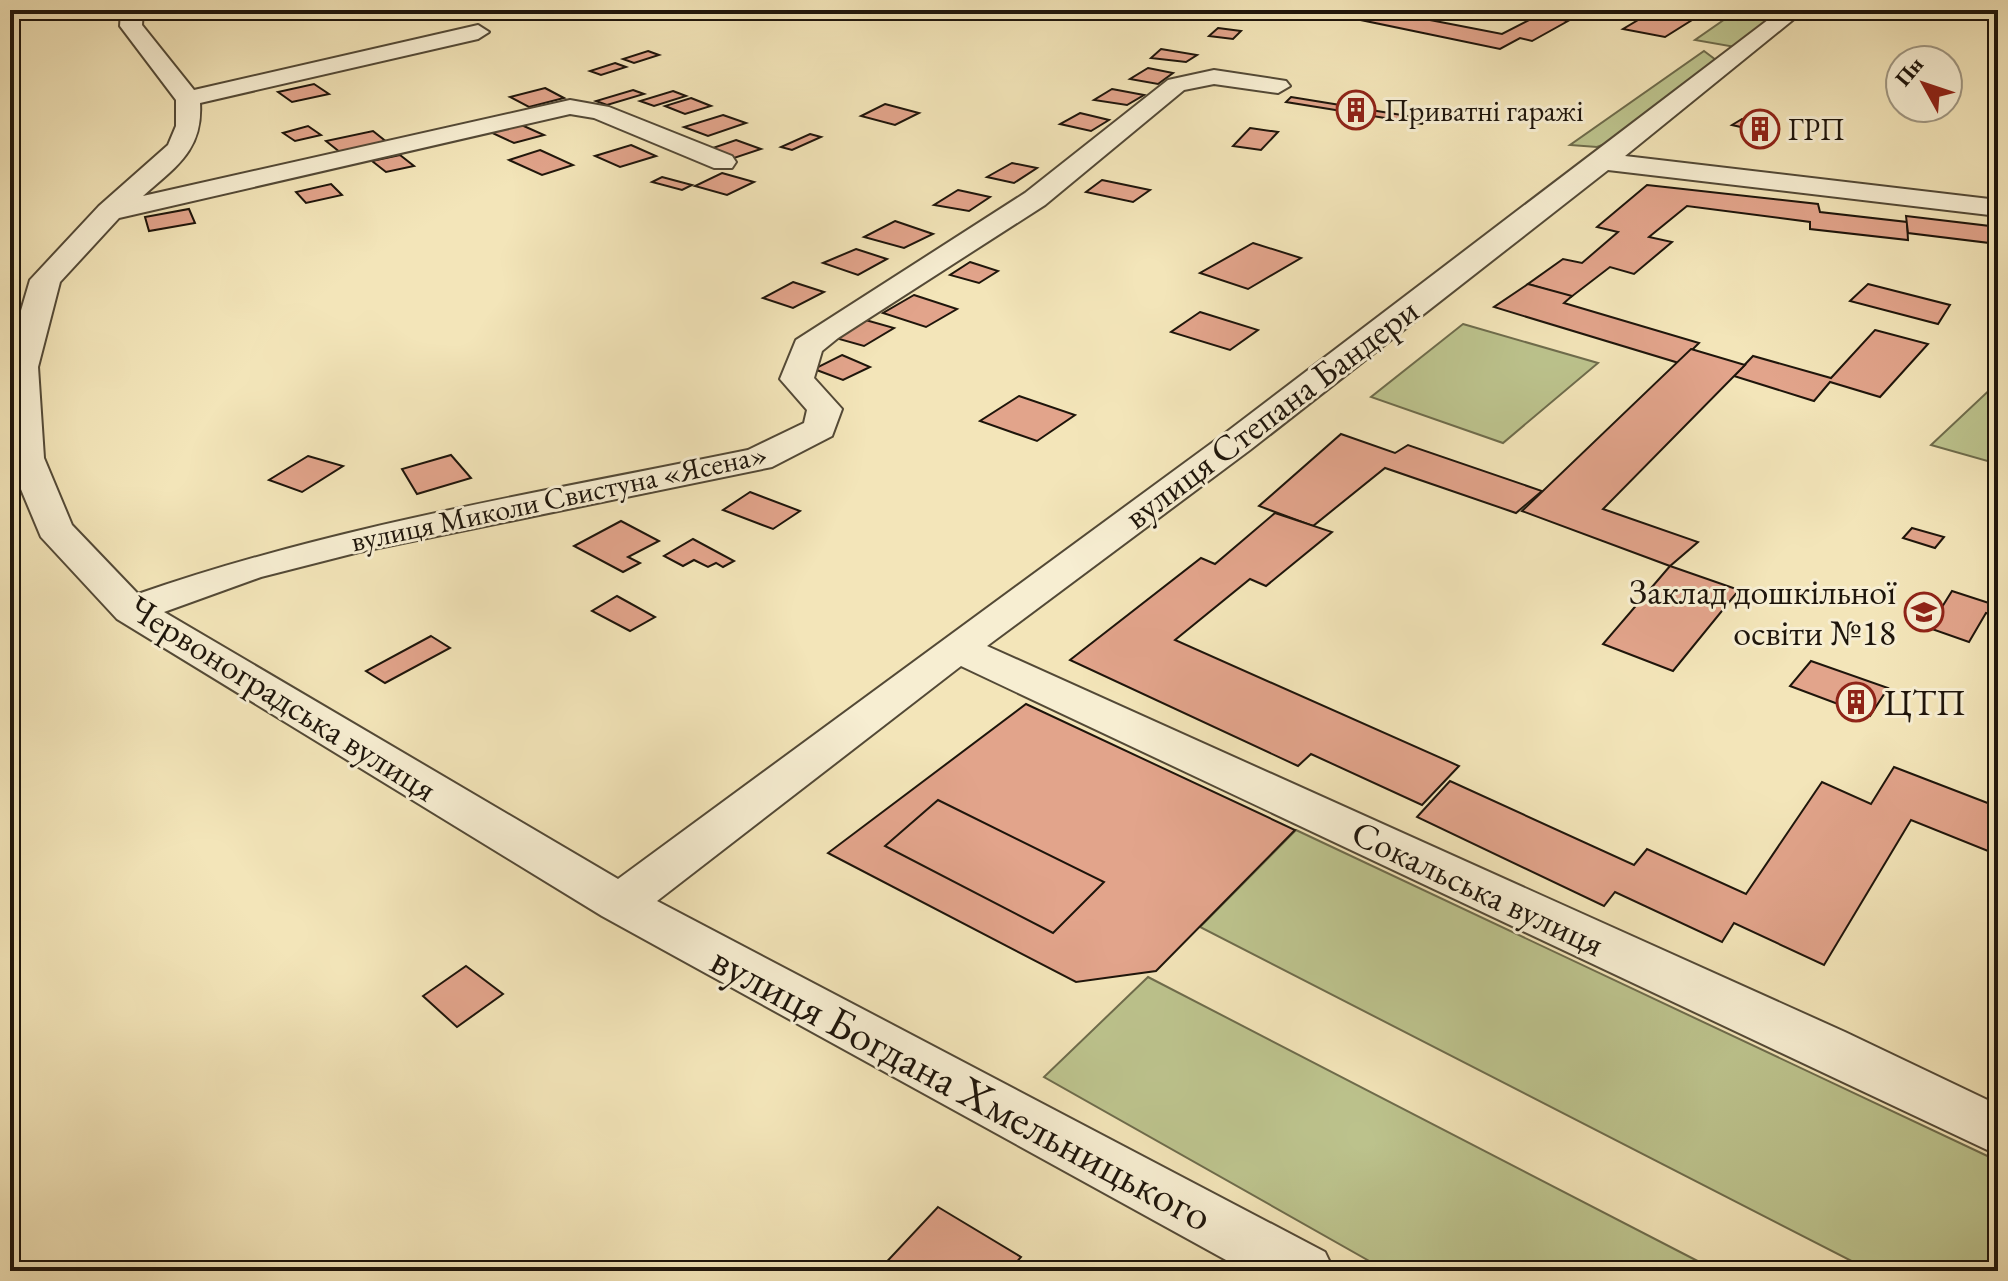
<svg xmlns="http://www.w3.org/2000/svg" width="2008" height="1281" viewBox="0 0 2008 1281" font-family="'EB Garamond',serif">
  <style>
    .green { fill: #bdc48e; stroke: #6e6c4c; stroke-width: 2 }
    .building { fill: #e2a48b; stroke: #1e150b; stroke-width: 2 }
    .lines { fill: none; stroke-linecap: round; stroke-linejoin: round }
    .minor-casing { stroke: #534936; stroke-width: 4 }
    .minor { fill: #f7eed2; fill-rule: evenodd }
    .labels { text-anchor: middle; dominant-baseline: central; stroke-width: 6; stroke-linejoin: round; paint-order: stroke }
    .far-poi-label { font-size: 30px; fill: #1e150b; stroke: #f7eed2; text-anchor: start }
    .far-street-label { font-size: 30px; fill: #1e150b; stroke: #f7eed2 }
    .street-label { font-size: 36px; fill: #1e150b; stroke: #f7eed2 }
    .poi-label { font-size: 36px; fill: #1e150b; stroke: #f7eed2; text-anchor: end }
    .near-street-label { font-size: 44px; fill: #1e150b; stroke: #f7eed2 }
  </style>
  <rect width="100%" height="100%" fill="#f3e5b9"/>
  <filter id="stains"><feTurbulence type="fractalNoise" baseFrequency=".0025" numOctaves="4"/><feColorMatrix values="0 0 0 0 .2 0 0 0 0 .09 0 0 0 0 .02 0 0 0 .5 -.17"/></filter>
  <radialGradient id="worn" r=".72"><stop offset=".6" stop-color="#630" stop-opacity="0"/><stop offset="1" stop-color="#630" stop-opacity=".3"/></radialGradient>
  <g class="green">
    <polygon points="1738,10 1774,18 1735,47 1695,40"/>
    <polygon points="1704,51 1716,60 1610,142 1597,147 1570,145"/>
    <polygon points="1463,324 1598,363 1503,443 1371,397"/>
    <polygon points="1998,382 1998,464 1931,445"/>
    <polygon points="1296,830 1998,1161 1998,1271 1871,1271 1200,927"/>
    <polygon points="1148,977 1717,1271 1387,1271 1044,1077"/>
  </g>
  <g class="building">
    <polygon points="1374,10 1400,10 1394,13 1502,34 1539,15 1568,21 1532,41 1520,38 1500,49 1356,19"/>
    <polygon points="1655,10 1708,10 1665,37 1623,29"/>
    <polygon points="1218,28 1241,31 1233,39 1209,36"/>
    <polygon points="1161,49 1197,55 1186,62 1151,58"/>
    <polygon points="648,51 659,55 634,63 623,59"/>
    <polygon points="615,63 626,67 601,75 590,71"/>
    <polygon points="1148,68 1173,73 1158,84 1130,79"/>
    <polygon points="314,84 329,94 292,102 278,92"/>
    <polygon points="545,88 564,98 529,107 510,97"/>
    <polygon points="1112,89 1144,95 1127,105 1094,100"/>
    <polygon points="633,90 644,94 607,105 596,101"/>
    <polygon points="673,91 686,96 654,106 640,101"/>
    <polygon points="1291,97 1426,119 1422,124 1286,102"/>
    <polygon points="691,98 711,106 685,114 665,106"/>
    <polygon points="885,104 919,113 895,125 861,116"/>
    <polygon points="1080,113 1109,120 1091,131 1060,124"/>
    <polygon points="723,115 746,123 708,136 684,127"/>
    <polygon points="1742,119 1774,126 1767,133 1732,125"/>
    <polygon points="517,123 544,135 514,143 488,131"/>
    <polygon points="308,126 321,135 295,141 283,133"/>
    <polygon points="1250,128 1278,132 1261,150 1233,146"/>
    <polygon points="373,131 388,143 341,153 326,141"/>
    <polygon points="810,134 821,137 792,150 781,147"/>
    <polygon points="736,140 761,149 731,159 707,150"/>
    <polygon points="631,145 656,156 620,167 595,156"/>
    <polygon points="540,150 573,165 542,175 509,160"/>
    <polygon points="400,155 414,166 386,172 372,161"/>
    <polygon points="1012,163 1037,168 1014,183 987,177"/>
    <polygon points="722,173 754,182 727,195 695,186"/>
    <polygon points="662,177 692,185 682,190 652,182"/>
    <polygon points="1102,180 1150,190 1133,202 1086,192"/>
    <polygon points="331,184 342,195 306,203 296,192"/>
    <polygon points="1647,185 1818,204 1820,212 1907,222 1908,240 1810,229 1810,222 1687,206 1649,237 1672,242 1634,274 1610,267 1571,297 1528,284 1563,259 1582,263 1618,232 1597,227"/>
    <polygon points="958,190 990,197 969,211 934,205"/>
    <polygon points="189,209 195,223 149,231 145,217"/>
    <polygon points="1906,216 1998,227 1998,244 1908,233"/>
    <polygon points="895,221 933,234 904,248 864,237"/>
    <polygon points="1253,243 1301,258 1248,289 1200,273"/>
    <polygon points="856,249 887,259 858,275 823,263"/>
    <polygon points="970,262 998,271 979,283 950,275"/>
    <polygon points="793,282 824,292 793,308 763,298"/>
    <polygon points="1528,284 1572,296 1564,303 1699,343 1679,363 1494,307"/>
    <polygon points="1868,284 1950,305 1938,324 1850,301"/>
    <polygon points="914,295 957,309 926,327 883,313"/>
    <polygon points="1200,312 1258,330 1230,350 1171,332"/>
    <polygon points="862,319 894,328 864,346 832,337"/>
    <polygon points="1875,330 1928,344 1880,397 1830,382 1814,401 1734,376 1753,356 1831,378"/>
    <polygon points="1691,349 1745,365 1603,509 1698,542 1670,566 1522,511"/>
    <polygon points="842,355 870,367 843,380 814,369"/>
    <polygon points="1019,396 1075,415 1037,441 980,421"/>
    <polygon points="1341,434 1395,453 1408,445 1542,491 1516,513 1385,468 1313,526 1259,506"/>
    <polygon points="451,455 471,478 417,494 402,469"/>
    <polygon points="308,456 343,466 302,492 269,480"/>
    <polygon points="750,492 800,511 773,529 723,510"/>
    <polygon points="1275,513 1332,532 1266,586 1250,579 1175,640 1459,766 1422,805 1311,754 1298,766 1070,660 1201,558 1215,564"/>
    <polygon points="621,521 659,541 628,557 640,563 623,572 574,546"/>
    <polygon points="1912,528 1944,537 1935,548 1903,538"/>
    <polygon points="693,539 734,561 723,567 716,563 708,567 694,560 683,566 664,556"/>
    <polygon points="1670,566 1739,590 1673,671 1603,644"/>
    <polygon points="1952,591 1995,605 1998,599 1998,617 1986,613 1969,642 1929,628"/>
    <polygon points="617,596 655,617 630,631 592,611"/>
    <polygon points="431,636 450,648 385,683 366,671"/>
    <polygon points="1811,661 1888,688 1870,716 1790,686"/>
    <polygon points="1026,704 1295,830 1156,971 1076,982 828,853"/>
    <polygon points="1894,767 1998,807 1998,855 1911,820 1824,965 1734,923 1722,942 1615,892 1604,906 1417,817 1450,781 1634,865 1647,849 1746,894 1822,782 1871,804"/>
    <polygon points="938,800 1104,882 1053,933 885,846"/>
    <polygon points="466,966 503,994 457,1027 423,996"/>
    <polygon points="938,1207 1021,1257 1009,1271 878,1271"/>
  </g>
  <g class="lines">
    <g class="minor-casing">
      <path id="minor" d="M 121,10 L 143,10 L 142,25 L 194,90 L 478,25 L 489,32 L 478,39 L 200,103 C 203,151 175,167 143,196 L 570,100 L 609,107 L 732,156 L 736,162 L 732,168 L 714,168 L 594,118 L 570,114 L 119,218 L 60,282 L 38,367 L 44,458 L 72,525 L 138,594 C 336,525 544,492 748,450 L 804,423 L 807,410 L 780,379 L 796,340 L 1025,193 L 1168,80 L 1214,70 L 1286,81 L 1290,86 L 1278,93 L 1214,84 L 1184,90 L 1045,205 L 838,338 L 822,351 L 814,378 L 842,409 L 832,436 L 772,467 L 359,552 L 261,577 L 164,612 L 618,879 L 1224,434 L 1781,10 L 1805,10 L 1625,156 L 1998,200 L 1998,216 L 1608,170 L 1250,450 L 987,646 L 1845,1032 L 1998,1105 L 1998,1155 L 961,666 L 657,901 L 1325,1252 L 1334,1271 L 1246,1271 L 602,916 L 117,619 L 41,537 L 10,463 L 10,348 L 30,280 L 99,206 L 168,145 L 176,126 L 176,100 L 120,26 Z"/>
    </g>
    <use href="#minor" class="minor"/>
  </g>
  <defs>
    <g id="building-ring" transform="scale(2)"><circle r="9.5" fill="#f7eed2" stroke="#8f2418" stroke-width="1.5"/><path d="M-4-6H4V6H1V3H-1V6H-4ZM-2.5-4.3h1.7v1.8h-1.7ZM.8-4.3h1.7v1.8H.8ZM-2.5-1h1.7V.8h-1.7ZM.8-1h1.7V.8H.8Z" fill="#8f2418"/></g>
    <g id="school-ring" transform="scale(2)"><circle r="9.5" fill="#f7eed2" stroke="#8f2418" stroke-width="1.5"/><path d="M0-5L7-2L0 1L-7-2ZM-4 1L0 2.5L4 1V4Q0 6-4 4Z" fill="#8f2418"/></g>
  </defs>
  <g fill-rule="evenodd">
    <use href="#building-ring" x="1356" y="110"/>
    <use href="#building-ring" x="1760" y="129"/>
    <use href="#school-ring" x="1924" y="612"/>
    <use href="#building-ring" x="1856" y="702"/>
  </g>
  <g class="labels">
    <g class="far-poi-label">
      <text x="1384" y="110">Приватні гаражі</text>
      <text x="1788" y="129">ГРП</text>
    </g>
    <g class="far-street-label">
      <text transform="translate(559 497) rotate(-12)">вулиця Миколи Свистуна «Ясена»</text>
    </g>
    <g class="street-label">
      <text transform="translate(1271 413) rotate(-37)">вулиця Степана Бандери</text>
      <text transform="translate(283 698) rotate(32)">Червоноградська вулиця</text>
      <text transform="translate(1478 888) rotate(25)">Сокальська вулиця</text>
    </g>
    <g class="poi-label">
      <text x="1896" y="591">Заклад дошкільної<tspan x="1896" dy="41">освіти №18</tspan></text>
      <text x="1884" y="702" text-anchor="start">ЦТП</text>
    </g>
    <g class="near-street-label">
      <text transform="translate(962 1087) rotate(28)">вулиця Богдана Хмельницького</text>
    </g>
  </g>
  <rect width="2008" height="1281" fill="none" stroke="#f3e5b9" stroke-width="40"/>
  <rect x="12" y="12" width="1984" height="1257" fill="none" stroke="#1e150b" stroke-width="4"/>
  <rect x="20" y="20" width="1968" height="1241" fill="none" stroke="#1e150b" stroke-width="2"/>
  <g transform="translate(1924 84) rotate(310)"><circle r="38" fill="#f7eed2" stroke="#a09782" stroke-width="2"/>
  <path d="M0-6L14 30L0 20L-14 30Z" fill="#8f2418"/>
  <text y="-12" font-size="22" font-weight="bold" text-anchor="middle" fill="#1e150b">Пн</text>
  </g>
  <rect width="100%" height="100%" filter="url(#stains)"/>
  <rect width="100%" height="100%" fill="url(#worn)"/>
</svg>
